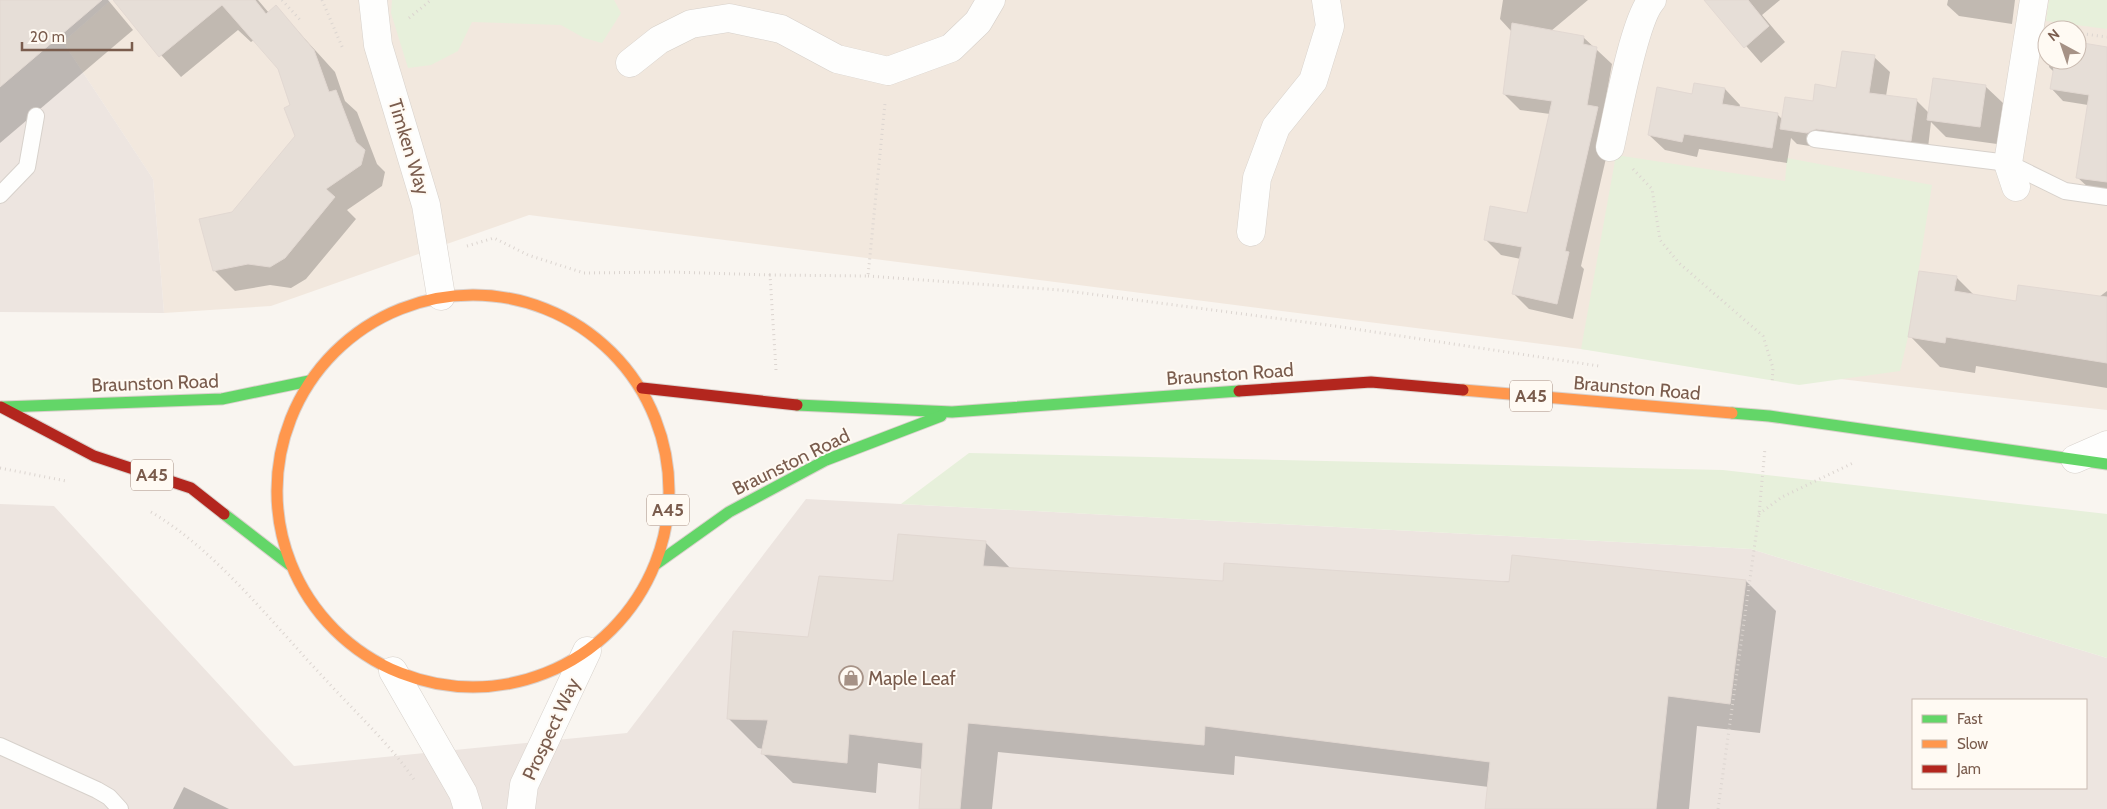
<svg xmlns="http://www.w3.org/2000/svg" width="2107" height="809" viewBox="0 0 2107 809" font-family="Cabin,sans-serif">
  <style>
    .residential { fill: #f2e8de; fill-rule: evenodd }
    .industrial { fill: #ede5e0; fill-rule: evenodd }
    .green { fill: #e7f0db }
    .shadow { fill: #0003 }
    .building { fill: #e6ded7; stroke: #e2d8d2 }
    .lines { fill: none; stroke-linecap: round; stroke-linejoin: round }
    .lane-casing { stroke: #d7d1cb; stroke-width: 18 }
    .street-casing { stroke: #d7d1cb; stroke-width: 29 }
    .fast-casing { stroke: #dad1cc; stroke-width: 13 }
    .slow-casing { stroke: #dad1cc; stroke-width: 13 }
    .jam-casing { stroke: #dad1cc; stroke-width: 13 }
    .path { stroke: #dcd5d0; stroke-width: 3; stroke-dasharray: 1 4; stroke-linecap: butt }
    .lane { stroke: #fefefd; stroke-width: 16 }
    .street { stroke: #fefefd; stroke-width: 28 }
    .fast { stroke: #63d668; stroke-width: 11 }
    .slow { stroke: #ff974d; stroke-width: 11 }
    .jam { stroke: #b3261e; stroke-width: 11 }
    .labels { text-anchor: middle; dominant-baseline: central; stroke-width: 4; stroke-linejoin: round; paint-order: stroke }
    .shield { fill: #fffaf3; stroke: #a28b7f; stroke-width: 1 }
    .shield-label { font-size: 18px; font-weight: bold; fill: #7a5c4d }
    .street-label { font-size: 19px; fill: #7a5c4d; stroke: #fffaf3 }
    .poi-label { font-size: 19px; fill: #7a5c4d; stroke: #fffaf3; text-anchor: start }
  </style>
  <rect width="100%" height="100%" fill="#f9f5f0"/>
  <path class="residential" d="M 111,0 L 2107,0 L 2107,410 L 1581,349 L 529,215 L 271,306 L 164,313 L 153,179 L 63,42 ZM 2047,30 L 2077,30 L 2077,60 L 2047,60 Z"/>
  <g class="industrial">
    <polygon points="0,0 111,0 63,42 153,179 164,313 0,312"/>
    <path d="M 806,499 L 1751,549 L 2107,658 L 2107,809 L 0,809 L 0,504 L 54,506 L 294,766 L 627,733 ZM 1913,700 L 2086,700 L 2086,788 L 1913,788 Z"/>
  </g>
  <g class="green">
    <polygon points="392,0 614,0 621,13 602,43 584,38 561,25 472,22 458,51 431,65 408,68 391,13"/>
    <polygon points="2049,0 2107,0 2107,29 2046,21"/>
    <polygon points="1616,155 1785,181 1787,158 1932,185 1908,337 1900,371 1799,385 1581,349"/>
    <polygon points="969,453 1723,470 2107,514 2107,658 1751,549 901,504"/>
  </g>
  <g class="shadow">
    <polygon points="0,0 108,0 133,30 0,143"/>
    <polygon points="186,0 258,0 269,13 276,7 335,72 345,101 357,112 377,164 385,172 382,186 347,210 356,219 306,279 291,288 270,285 235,291 214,270 296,136 292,106 279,69 254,40 251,42 238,30 181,77 143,35"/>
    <polygon points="1503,0 1588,0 1551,31 1583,37 1612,64 1603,114 1614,124 1581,266 1584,269 1573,319 1529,309 1513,293 1521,259 1501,255 1485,239 1528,214 1550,114 1520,110 1504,94 1512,32 1500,19"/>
    <polygon points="1706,0 1780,0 1762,15 1785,42 1761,63"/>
    <polygon points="1948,0 2015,0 2012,24 1959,16 1947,5"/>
    <polygon points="2077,43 2107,48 2107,192 2090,189 2077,177 2088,105 2063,101 2051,88 2054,72 2049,67 2050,60 2077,60"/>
    <polygon points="1874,57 1890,72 1886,96 1916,100 1929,113 1985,86 2003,103 1997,144 1946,137 1931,122 1927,156 1833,144 1823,148 1797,144 1791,138 1787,163 1699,149 1697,157 1665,150 1649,135 1693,95 1725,89 1740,105 1739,108 1777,114 1783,120 1837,89"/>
    <polygon points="1956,277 1974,295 2017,302 2099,297 2107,291 2107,388 1976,366 1975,373 1940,367 1910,336"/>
    <polygon points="985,542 1011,569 1224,582 1746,581 1776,611 1760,733 1697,726 1689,809 1487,809 1489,787 1235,756 1234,775 998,752 992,809 920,809 923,769 878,763 876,793 793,783 762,753 763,749 758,748 728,718 809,638 894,582"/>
    <polygon points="184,787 229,809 173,809"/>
  </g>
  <g class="building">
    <polygon points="0,0 102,0 0,87"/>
    <polygon points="113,0 255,0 266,14 276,5 314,50 329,92 336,90 356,142 365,150 361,165 326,189 335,197 285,258 270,267 248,264 213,271 199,219 232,212 295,136 284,108 290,105 278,69 222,5 159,57"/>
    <polygon points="1704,0 1748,0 1769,26 1744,48"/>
    <polygon points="1512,23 1584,36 1583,44 1597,47 1587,105 1598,107 1565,251 1569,252 1557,304 1512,294 1522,247 1484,240 1490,206 1527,213 1552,101 1503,94"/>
    <polygon points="2077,42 2107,47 2107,182 2076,178 2089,95 2050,89 2055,60 2077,60"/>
    <polygon points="1842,51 1875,55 1869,93 1917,99 1911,141 1816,129 1807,133 1780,129 1785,97 1813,101 1815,84 1836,88"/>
    <polygon points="1933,78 1986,85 1980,127 1927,120"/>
    <polygon points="1694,83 1725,88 1722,104 1778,113 1772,148 1684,134 1682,142 1648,135 1657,87 1692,94"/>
    <polygon points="1919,271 1957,276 1954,291 2016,301 2018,285 2107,297 2107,363 1946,337 1945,343 1908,337"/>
    <polygon points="898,534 986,541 983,566 1223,581 1224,563 1509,582 1512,555 1746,580 1730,704 1668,696 1656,809 1485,809 1490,762 1205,726 1204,745 968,723 960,809 919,809 923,743 849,734 847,763 761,754 768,720 727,719 733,631 808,637 819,576 893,581"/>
  </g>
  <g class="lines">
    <g class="lane-casing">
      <g id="lane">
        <polyline points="1815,139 2008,163 2065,191 2107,197"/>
        <polyline points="0,195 27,167 36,116"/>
        <polyline points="0,746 97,790 109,797 120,809"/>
      </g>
    </g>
    <g class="street-casing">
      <g id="street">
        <polyline points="373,0 378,45 426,205 441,296"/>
        <polyline points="630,63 659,40 691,24 729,18 781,29 837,59 888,71 951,48 978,22 991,0"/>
        <path d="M 1610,147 C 1617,116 1634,20 1652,0"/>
        <polyline points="2016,187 2008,163 2034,0"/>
        <polyline points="1251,232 1257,178 1276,127 1313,81 1330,26 1326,0"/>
        <polyline points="2075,459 2107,445"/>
        <polyline points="393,671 463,793 468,809"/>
        <polyline points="521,809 524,785 587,651"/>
      </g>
    </g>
    <g class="fast-casing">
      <g id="fast">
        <polyline points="797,405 952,412 1239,391"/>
        <polyline points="3,407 222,399 309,381"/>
        <polyline points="1732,413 1769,416 2107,464"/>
        <polyline points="224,514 290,565"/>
        <polyline points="656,564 729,512 826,460 941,416"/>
      </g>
    </g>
    <g class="slow-casing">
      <g id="slow">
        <circle cx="473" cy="491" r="196"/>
        <polyline points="1463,390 1732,413"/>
      </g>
    </g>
    <g class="jam-casing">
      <g id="jam">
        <polyline points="642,388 797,405"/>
        <polyline points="1239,391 1371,382 1463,390"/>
        <polyline points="1,407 94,456 191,488 224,514"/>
      </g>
    </g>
    <g class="path">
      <polyline points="282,0 302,22"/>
      <polyline points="322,0 343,49"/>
      <polyline points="409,18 431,0"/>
      <polyline points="2077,33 2107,37"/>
      <polyline points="1633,169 1652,189 1660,240 1679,263 1763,336 1773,368 1772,384"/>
      <polyline points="467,246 494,238 528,255 584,273 671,272 770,275"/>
      <polyline points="868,276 1060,290 1335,326 1599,366"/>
      <polyline points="776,370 770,275 868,276 885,103"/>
      <polyline points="0,468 66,481"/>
      <path d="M 151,512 C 216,550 273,624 325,679 C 353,710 392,746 415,781"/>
      <polyline points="1759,514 1782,497 1853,463"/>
      <polyline points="1718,809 1759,514 1765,448"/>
    </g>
    <use href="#lane" class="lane"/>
    <use href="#street" class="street"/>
    <use href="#fast" class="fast"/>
    <use href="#slow" class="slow"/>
    <use href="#jam" class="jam"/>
  </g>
  <defs>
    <g id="shop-ring" transform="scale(1.25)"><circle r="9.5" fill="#fffaf3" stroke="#a69286" stroke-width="1.5"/><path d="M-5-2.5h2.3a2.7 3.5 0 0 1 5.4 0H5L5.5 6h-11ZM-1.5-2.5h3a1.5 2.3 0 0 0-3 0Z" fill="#a69286"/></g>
  </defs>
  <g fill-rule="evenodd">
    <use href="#shop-ring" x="851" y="678"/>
  </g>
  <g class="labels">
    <g class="shield">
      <rect x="1510" y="380.5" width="42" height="31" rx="4"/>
      <rect x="131" y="459.5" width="42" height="31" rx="4"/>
      <rect x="647" y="494.5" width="42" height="31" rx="4"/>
    </g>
    <g class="shield-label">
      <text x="1531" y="396">A45</text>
      <text x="152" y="475">A45</text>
      <text x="668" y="510">A45</text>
    </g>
    <g class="street-label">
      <text transform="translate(409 147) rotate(73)">Timken Way</text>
      <text transform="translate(1230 374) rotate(-4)">Braunston Road</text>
      <text transform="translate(155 383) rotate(-2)">Braunston Road</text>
      <text transform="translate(1637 388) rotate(5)">Braunston Road</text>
      <text transform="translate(791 462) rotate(-26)">Braunston Road</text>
      <text transform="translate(551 729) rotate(-65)">Prospect Way</text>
    </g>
    <g class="poi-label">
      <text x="868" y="678">Maple Leaf</text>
    </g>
  </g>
  <rect x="1912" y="699" width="175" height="90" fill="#fffaf3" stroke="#cabbb1"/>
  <rect x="1922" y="715" width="25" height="8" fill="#63d668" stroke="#cabbb1"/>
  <text x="1957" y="724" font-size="15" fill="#7a5c4d">Fast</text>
  <rect x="1922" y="740" width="25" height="8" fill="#ff974d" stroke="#cabbb1"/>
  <text x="1957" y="749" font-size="15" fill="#7a5c4d">Slow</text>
  <rect x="1922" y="765" width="25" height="8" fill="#b3261e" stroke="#cabbb1"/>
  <text x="1957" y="774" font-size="15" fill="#7a5c4d">Jam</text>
  <g transform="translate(2062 45) rotate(320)"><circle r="24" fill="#fffaf3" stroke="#cabbb1"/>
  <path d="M0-4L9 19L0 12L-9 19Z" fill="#a69286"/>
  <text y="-8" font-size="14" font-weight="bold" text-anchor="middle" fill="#7a5c4d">N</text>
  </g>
  <path d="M22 42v8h110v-8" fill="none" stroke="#7a5c4d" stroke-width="2.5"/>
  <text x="30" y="42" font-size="15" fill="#7a5c4d" stroke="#fffaf3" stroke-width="4" paint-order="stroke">20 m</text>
</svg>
